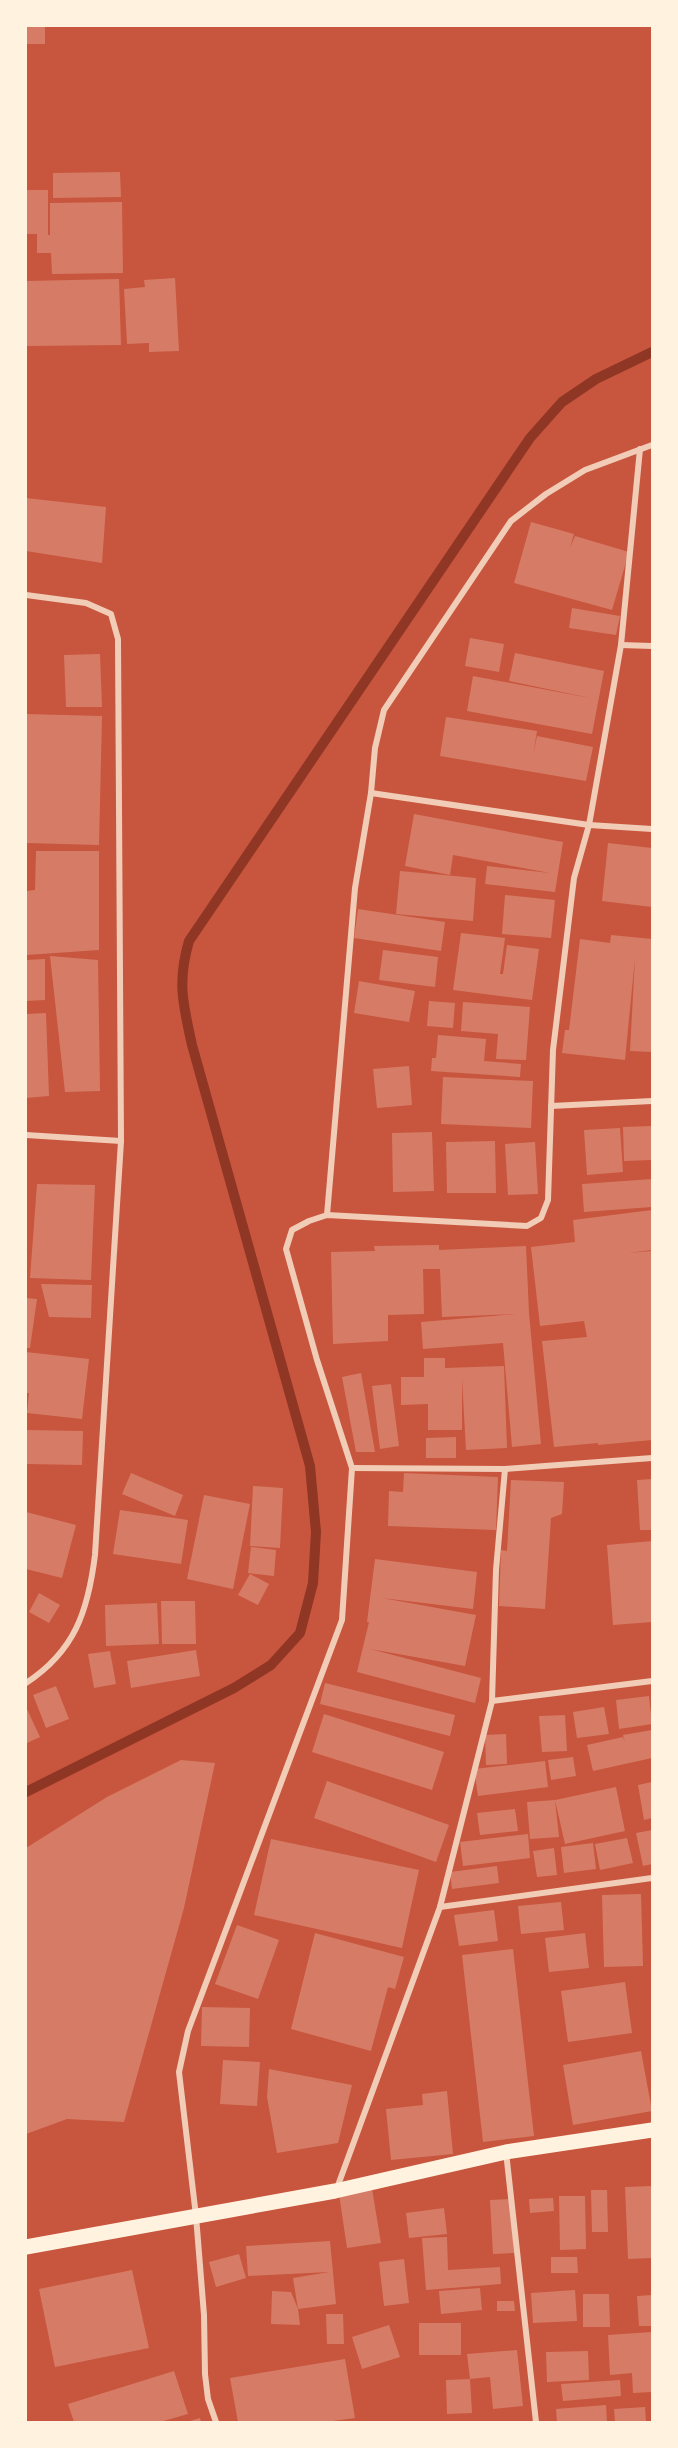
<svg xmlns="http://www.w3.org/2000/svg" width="678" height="2448" viewBox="0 0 678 2448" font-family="Jost,sans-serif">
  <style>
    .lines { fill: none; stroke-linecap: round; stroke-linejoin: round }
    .stream { stroke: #8f3625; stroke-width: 10 }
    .building { fill: #d67c66 }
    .minor { stroke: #f1ccb7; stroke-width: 6 }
    .primary { stroke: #fff3e0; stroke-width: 15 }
  </style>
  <rect width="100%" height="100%" fill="#c8553d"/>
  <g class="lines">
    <path class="stream" d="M 26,1792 L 234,1688 L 271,1665 L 300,1633 L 313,1583 L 316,1532 L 310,1466 L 192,1045 C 183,1004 177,982 189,941 L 530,438 L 562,402 L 596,379 L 652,352"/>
  </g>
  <g class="building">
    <rect x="26" y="26" width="19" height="18"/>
    <polygon points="120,172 121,197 53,198 53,173"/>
    <polygon points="26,190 48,190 48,235 50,235 50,203 122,202 123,273 52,274 51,253 37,253 37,234 26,234"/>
    <polygon points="175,278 179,351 149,352 149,343 127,344 124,289 145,287 144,280"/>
    <polygon points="119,279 121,345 26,346 26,281"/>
    <polygon points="26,498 106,507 102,563 26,551"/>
    <polygon points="531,522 574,534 570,548 575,536 629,552 612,610 514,583"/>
    <polygon points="572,608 620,616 616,635 569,628"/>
    <polygon points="470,638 504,644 499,672 465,666"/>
    <polygon points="515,653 604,671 592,734 467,711 473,676 595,699 509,681"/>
    <polygon points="100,654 102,707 66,707 64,655"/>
    <polygon points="26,714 102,716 99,845 26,843"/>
    <polygon points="446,717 537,731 533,756 537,736 593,747 586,781 440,756"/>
    <polygon points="414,814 563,842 555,892 485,884 487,866 550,873 453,855 450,875 405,866"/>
    <polygon points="608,843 652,848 652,907 602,901"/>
    <polygon points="36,851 99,851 99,950 26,955 26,891 35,890"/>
    <polygon points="400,871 476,878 473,921 396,914"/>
    <polygon points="505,895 555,900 551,938 502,934"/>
    <polygon points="358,909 445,922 441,951 354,938"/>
    <polygon points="461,933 505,938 500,974 503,974 507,945 539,949 532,1000 453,990"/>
    <polygon points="611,935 652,939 652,1052 630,1051 635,958 625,1060 562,1053 565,1030 569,1030 580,939 610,943"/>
    <polygon points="383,950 438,957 435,987 379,980"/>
    <polygon points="50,956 98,960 100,1091 65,1092"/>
    <polygon points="45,959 45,1000 26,1001 26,960"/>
    <polygon points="359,981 415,991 409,1022 354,1013"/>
    <polygon points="429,1001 455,1003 453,1028 427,1026"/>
    <polygon points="463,1002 530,1007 526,1060 496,1059 498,1034 461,1031"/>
    <polygon points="46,1013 49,1096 26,1098 26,1014"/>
    <polygon points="438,1035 486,1039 484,1061 521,1064 520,1077 431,1071 432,1058 436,1058"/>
    <polygon points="409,1066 412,1105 377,1108 373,1069"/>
    <polygon points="443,1077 533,1081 531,1128 441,1124"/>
    <polygon points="652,1126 652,1160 624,1161 623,1127"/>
    <polygon points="620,1128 623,1172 587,1175 584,1130"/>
    <polygon points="432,1132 434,1191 393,1192 392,1133"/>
    <polygon points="495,1141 496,1193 447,1193 446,1142"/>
    <polygon points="535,1142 538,1194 508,1195 505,1144"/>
    <polygon points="652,1179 652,1207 584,1212 582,1184"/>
    <polygon points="37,1184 95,1185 91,1280 30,1278"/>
    <polygon points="652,1210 652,1250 628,1253 652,1251 652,1440 598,1445 598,1443 554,1447 542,1341 587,1337 584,1321 540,1326 531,1247 575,1242 573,1220"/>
    <polygon points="439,1245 439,1250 526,1246 529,1313 541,1444 512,1447 503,1343 423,1349 421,1322 516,1314 442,1317 440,1269 423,1269 424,1314 388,1315 388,1341 333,1344 331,1252 375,1251 374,1246"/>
    <polygon points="41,1284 92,1285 91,1318 49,1317"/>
    <polygon points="26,1298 37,1299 30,1348 26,1348"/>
    <polygon points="26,1352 89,1359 82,1419 27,1413 29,1393 26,1393"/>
    <polygon points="424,1358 445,1358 445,1368 504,1366 507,1448 466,1450 462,1379 462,1430 428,1430 428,1404 401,1405 401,1377 424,1377"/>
    <polygon points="361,1373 375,1452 356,1452 342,1377"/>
    <polygon points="391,1384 399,1446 380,1449 372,1386"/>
    <polygon points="26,1430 83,1431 82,1465 26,1464"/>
    <polygon points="456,1437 456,1458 426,1458 426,1438"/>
    <polygon points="131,1473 183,1495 175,1516 122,1494"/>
    <polygon points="404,1473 498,1477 496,1530 388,1526 389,1491 403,1492"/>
    <polygon points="652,1479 652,1530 640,1530 637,1480"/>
    <polygon points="511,1480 564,1482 562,1514 551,1518 545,1609 499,1606 501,1550 507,1551"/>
    <polygon points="253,1486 283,1488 280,1548 250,1546"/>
    <polygon points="204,1495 250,1504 233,1589 187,1579"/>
    <polygon points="120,1510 188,1520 181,1564 113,1554"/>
    <polygon points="26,1512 76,1525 62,1578 26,1569"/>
    <polygon points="652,1541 652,1622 613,1625 607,1545"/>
    <polygon points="251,1547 276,1550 274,1576 248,1573"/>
    <polygon points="375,1559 477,1572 473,1609 382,1598 476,1615 465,1666 370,1649 481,1678 475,1703 357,1672 369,1622 367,1622"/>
    <polygon points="250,1574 269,1584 258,1605 238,1595"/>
    <polygon points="39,1593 60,1605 49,1623 29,1612"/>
    <polygon points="161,1601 195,1601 196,1644 162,1644"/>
    <polygon points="157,1603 159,1644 106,1646 105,1605"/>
    <polygon points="196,1650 200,1676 131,1688 127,1661"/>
    <polygon points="110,1651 116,1684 94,1688 88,1654"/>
    <polygon points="325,1683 455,1715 450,1736 320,1704"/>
    <polygon points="56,1686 69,1719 46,1728 33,1695"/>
    <polygon points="649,1696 652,1724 619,1729 616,1700"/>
    <polygon points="26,1707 40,1737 27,1743 26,1740"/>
    <polygon points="604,1707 609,1734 577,1738 573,1712"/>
    <polygon points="324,1714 444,1752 432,1790 312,1752"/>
    <polygon points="565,1715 567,1751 542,1752 539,1716"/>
    <polygon points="652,1730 652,1758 593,1771 587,1745 623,1737 625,1743 623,1735"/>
    <polygon points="506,1734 507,1764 486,1765 485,1735"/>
    <polygon points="573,1757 576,1776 551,1780 548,1760"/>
    <polygon points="181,1760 215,1763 184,1908 124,2122 67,2119 26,2134 26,1848 107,1797"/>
    <polygon points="545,1761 548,1787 478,1796 474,1769"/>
    <polygon points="327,1781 449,1825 436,1862 314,1818"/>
    <polygon points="652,1782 652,1818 644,1820 638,1785"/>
    <polygon points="616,1787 625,1831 565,1844 555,1800 559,1837 530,1839 527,1802 555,1800"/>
    <polygon points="515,1809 518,1831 480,1835 477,1813"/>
    <polygon points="652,1830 652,1864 643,1866 636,1833"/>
    <polygon points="528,1834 530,1858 463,1866 460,1842"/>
    <polygon points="627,1838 633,1863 600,1870 595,1844"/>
    <polygon points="271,1839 419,1870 402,1948 254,1915"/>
    <polygon points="593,1843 596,1869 564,1873 561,1847"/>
    <polygon points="554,1848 557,1875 537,1877 533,1851"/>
    <polygon points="497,1866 499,1883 452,1889 450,1872"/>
    <polygon points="641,1894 643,1966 604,1967 602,1895"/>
    <polygon points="561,1902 564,1930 521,1934 518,1906"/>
    <polygon points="494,1910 498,1941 459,1946 454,1915"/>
    <polygon points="237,1925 279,1940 258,1999 215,1984"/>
    <polygon points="315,1933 404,1957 395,1989 388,1987 371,2051 291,2029"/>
    <polygon points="585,1933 589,1968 549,1972 545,1938"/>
    <polygon points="513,1949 534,2136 483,2142 462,1955"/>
    <polygon points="625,1982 632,2033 568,2042 561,1991"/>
    <polygon points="202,2007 250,2008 249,2047 201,2046"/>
    <polygon points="641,2051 652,2111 573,2125 563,2065"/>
    <polygon points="223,2060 260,2062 257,2106 220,2104"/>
    <polygon points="269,2069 352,2085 338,2143 277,2153 267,2097"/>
    <polygon points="447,2091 453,2154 391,2160 386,2109 423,2105 422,2094"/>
    <polygon points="652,2186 652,2258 628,2259 625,2187"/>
    <polygon points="372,2189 381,2243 347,2248 339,2194"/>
    <polygon points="591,2190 607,2190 608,2232 592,2232"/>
    <polygon points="559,2196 585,2196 586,2249 560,2250"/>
    <polygon points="553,2198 554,2211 530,2213 529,2199"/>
    <polygon points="511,2199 514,2253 493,2254 490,2200"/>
    <polygon points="444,2208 447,2234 409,2238 406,2213"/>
    <polygon points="447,2237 448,2270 500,2267 501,2284 426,2290 422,2238"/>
    <polygon points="330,2241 336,2304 298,2309 293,2278 329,2272 248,2276 246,2246"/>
    <polygon points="239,2254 246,2278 216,2287 209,2262"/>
    <polygon points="551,2257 577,2257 578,2273 551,2273"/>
    <polygon points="404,2259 409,2303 384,2306 379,2262"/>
    <polygon points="132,2270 149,2348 55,2367 39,2289"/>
    <polygon points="480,2288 482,2310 441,2314 439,2291"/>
    <polygon points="575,2290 577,2321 533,2323 531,2293"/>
    <polygon points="272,2291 291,2292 298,2309 300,2325 271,2324"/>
    <polygon points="583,2294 609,2294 610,2327 583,2327"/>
    <polygon points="652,2295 652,2326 639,2326 637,2296"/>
    <polygon points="497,2301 514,2301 515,2311 497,2311"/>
    <polygon points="326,2314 343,2314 344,2344 327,2344"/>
    <rect x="419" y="2323" width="42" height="32"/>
    <polygon points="389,2325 400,2357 362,2369 352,2337"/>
    <polygon points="652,2332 652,2392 633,2393 632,2373 610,2375 608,2335"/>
    <polygon points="517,2350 523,2406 493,2409 490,2377 470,2379 472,2413 447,2414 446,2380 470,2379 467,2354"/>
    <polygon points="588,2351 589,2380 547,2382 546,2352"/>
    <polygon points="345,2359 355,2418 326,2422 238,2422 230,2378"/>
    <polygon points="174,2371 188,2414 160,2422 74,2422 68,2404"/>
    <polygon points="620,2380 621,2396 563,2401 561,2384"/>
    <polygon points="606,2405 607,2422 557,2422 556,2409"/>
    <polygon points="645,2407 646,2422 615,2422 614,2409"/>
    <polygon points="200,2418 201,2422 187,2422"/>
  </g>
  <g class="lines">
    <g class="minor">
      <path d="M 26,595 L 86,603 L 111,614 L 118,639 L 121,1141 L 95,1555 C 88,1611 75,1651 26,1683"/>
      <polyline points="621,645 652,646"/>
      <polyline points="371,793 589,825 652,829"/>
      <polyline points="551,1106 652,1101"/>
      <polyline points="26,1135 121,1141"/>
      <polyline points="327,1215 355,888 371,793 375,748 384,710 511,521 546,494 585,470 652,445"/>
      <polyline points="352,1468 505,1469 652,1458"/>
      <polyline points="492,1701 652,1681"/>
      <polyline points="440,1907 652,1878"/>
      <polyline points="506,2152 536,2422"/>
      <polyline points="337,2188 440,1907 492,1701 496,1570 505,1469"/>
      <polyline points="216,2422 208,2399 205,2374 204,2315 196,2216 179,2072 188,2031 342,1620 352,1468 317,1360 286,1249 292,1230 309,1221 327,1215 527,1226 541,1218 548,1200 553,1050 574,878 589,825 621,645 640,449"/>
    </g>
    <polyline class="primary" points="26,2247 335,2191 506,2152 652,2130"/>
  </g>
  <rect width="678" height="2448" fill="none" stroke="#fff3e0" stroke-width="54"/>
</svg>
